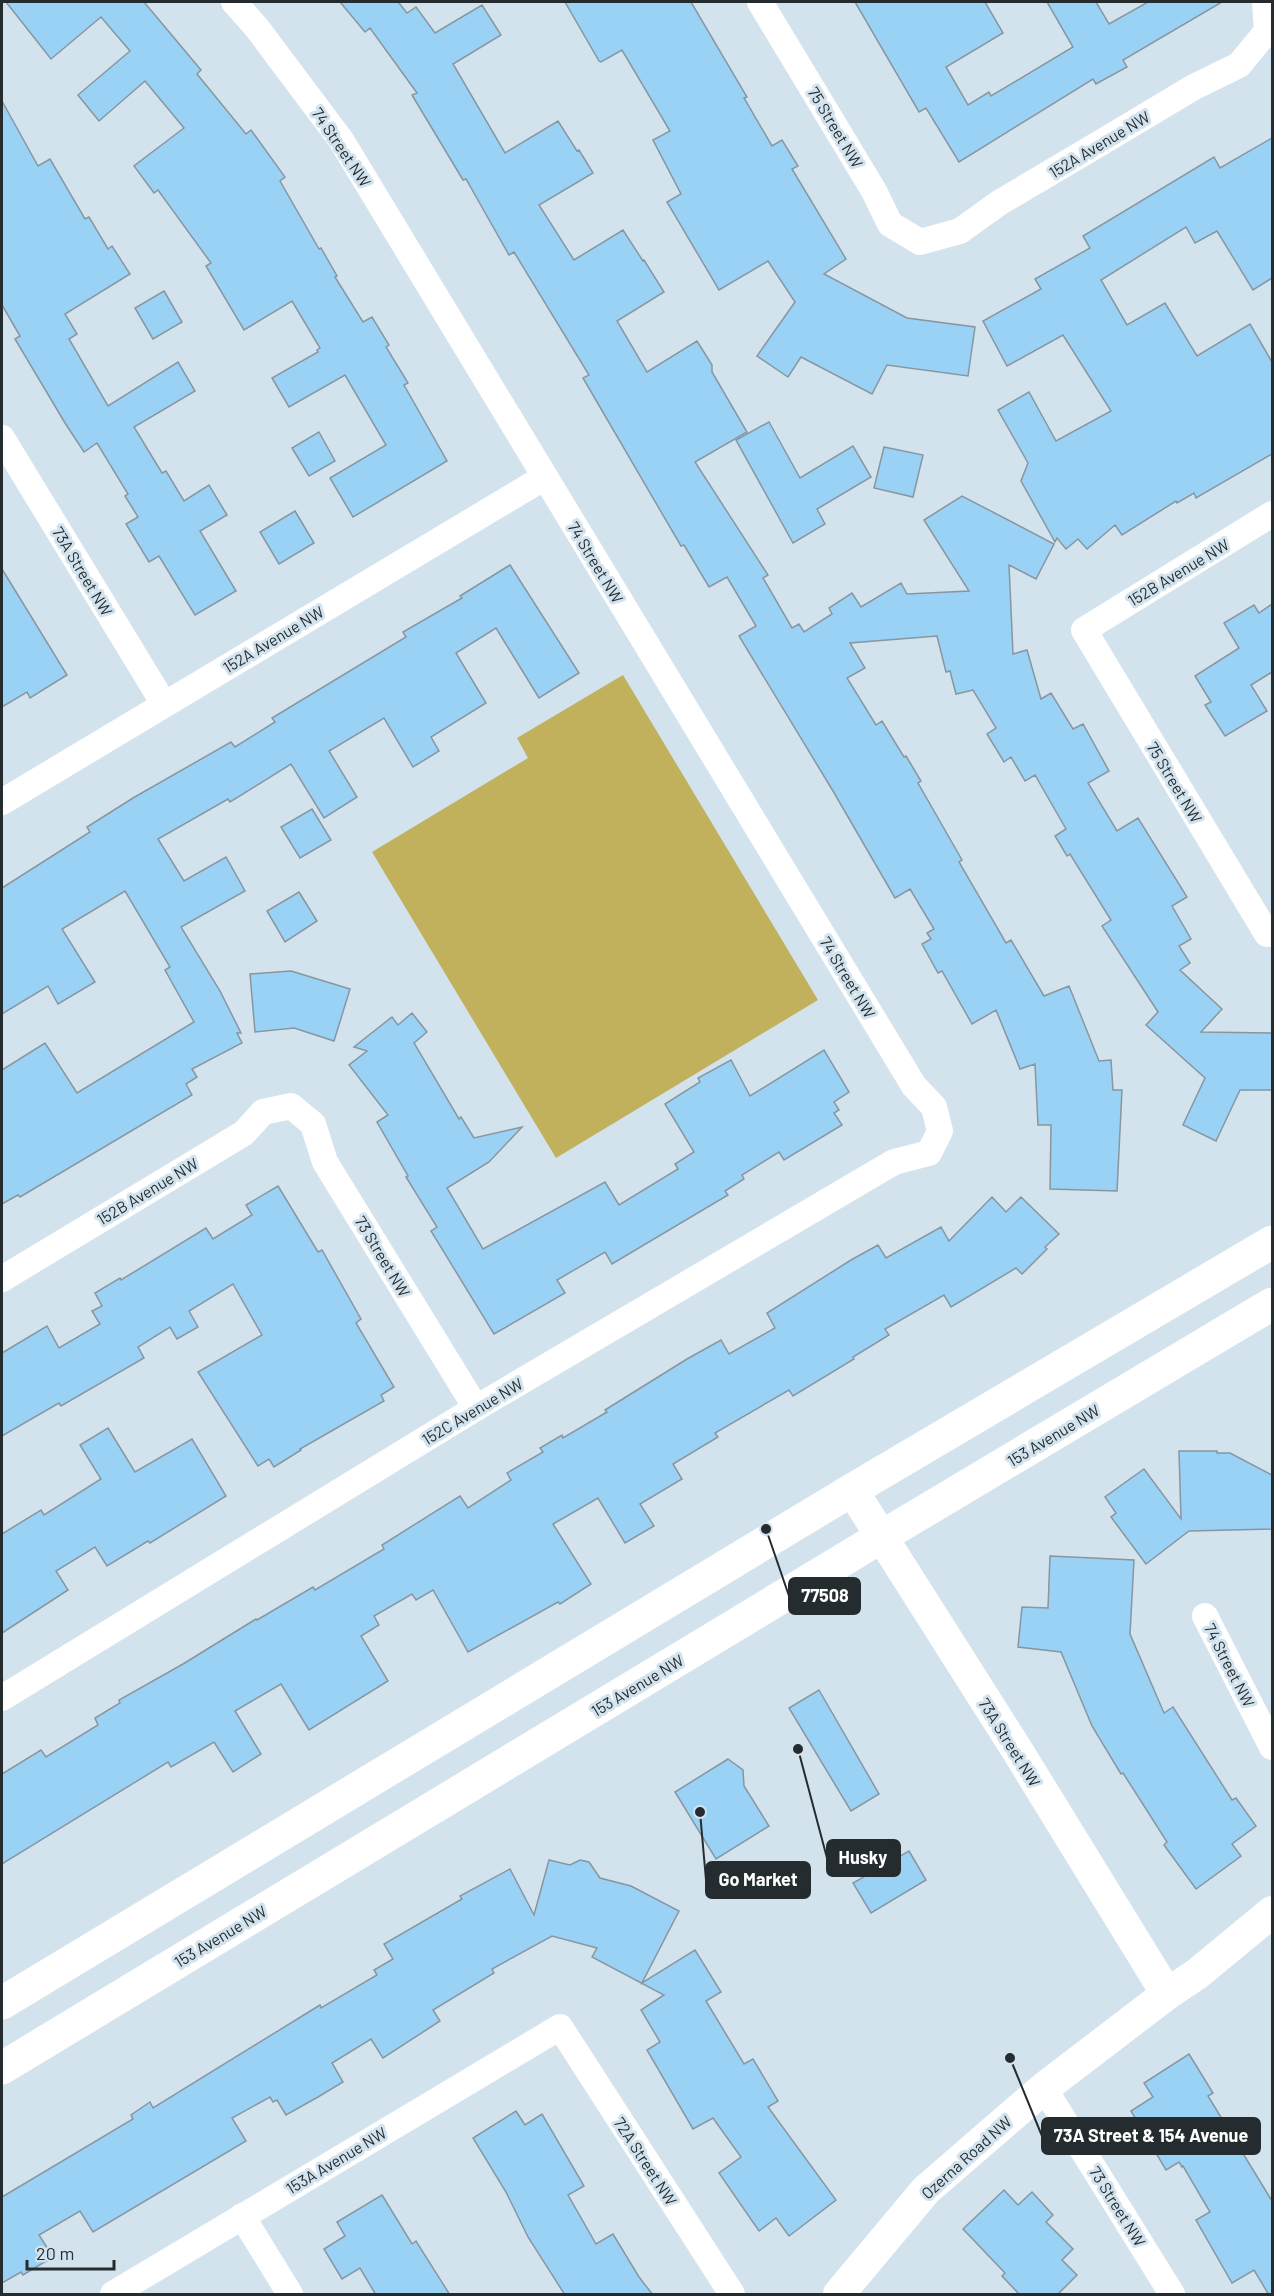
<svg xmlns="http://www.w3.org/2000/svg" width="1274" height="2296" viewBox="0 0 1274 2296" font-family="Barlow,sans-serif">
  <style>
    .green { fill: #c1b05c }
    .building { fill: #9ad2f6; stroke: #8796a1; stroke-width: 1.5 }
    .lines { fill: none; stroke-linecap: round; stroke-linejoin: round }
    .minor { stroke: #fff; stroke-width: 26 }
    .tertiary { stroke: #fff; stroke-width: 32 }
    .secondary { stroke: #fff; stroke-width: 33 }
    .labels { text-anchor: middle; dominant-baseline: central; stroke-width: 6; stroke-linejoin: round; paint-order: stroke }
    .street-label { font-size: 16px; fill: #252c30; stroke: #d3e3ee }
    .leader { fill: none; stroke: #252c30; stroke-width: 2 }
    .callout-dot { fill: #252c30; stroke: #d3e3ee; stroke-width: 2 }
    .callout { fill: #252c30; stroke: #252c30; stroke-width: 2 }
    .callout-label { font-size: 18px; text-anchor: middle; font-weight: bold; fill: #fff }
  </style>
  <rect width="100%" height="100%" fill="#d3e3ee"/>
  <polygon class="green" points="623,675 818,1000 556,1158 372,852 528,758 517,738"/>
  <g class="building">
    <polygon points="6,2 144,2 201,70 197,74 246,134 251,130 285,177 280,181 319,249 321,248 337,276 335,277 363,322 372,317 389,345 386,347 408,383 404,385 447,461 353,517 330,478 386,445 345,375 289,407 272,378 318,352 317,350 320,348 292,301 244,330 206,266 211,263 158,190 154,193 134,166 184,128 145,81 99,121 78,95 130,51 101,17 51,59"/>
    <polygon points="340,2 401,2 399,3 407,13 416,7 435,33 482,5 501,35 453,64 505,153 558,121 577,151 579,150 593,173 539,205 574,260 623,230 643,261 644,260 664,292 617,321 647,372 697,341 712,365 712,372 747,432 695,462 768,575 763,578 792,628 799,624 804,632 832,614 829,608 852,593 861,607 901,583 907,594 969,591 924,520 962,496 1054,544 1036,579 1009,565 1013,654 1027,650 1041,699 1051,693 1073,729 1083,724 1109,771 1088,783 1117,831 1138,818 1187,897 1172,906 1191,939 1179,946 1190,963 1180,970 1222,1009 1201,1032 1272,1033 1272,1090 1240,1090 1216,1141 1183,1125 1205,1078 1146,1025 1158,1012 1102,926 1111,920 1070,854 1067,856 1055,836 1066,829 1035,775 1025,781 1011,757 1004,762 987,734 996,728 973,690 956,694 950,671 946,672 937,636 850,643 865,668 847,678 876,725 882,721 904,757 906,756 921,781 918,783 962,860 959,862 1006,943 1011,940 1044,996 1069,986 1099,1061 1111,1060 1113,1090 1122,1090 1117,1191 1050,1189 1051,1125 1038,1125 1035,1064 1020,1069 996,1010 972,1024 942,971 938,973 922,944 931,939 927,933 934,929 910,889 895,898 833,791 739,636 756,626 727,577 709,587 684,545 681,546 583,378 589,375 514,252 509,255 466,179 463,180 412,95 417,93 370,28 365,32"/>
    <polygon points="565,2 691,2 747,97 744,98 772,146 782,140 798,166 792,169 846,259 824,274 907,318 975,327 968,376 887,365 872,394 801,357 788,377 757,356 795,302 768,261 719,290 667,202 681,194 653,140 670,131 622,50 601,62 599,61"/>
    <polygon points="855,2 985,2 1003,33 946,67 968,105 989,92 991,96 1073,47 1047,2 1096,2 1109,24 1148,2 1222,2 1123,60 1127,67 1096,84 1093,79 959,162 926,108 919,112"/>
    <polygon points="2,101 38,166 50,159 85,219 89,217 108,249 112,246 130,274 65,314 77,334 69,339 108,406 178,362 195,391 134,427 162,473 166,471 184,501 209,485 227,515 200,531 236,591 195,615 159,556 149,562 126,524 138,517 125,496 128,494 97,443 84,452 65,423 15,339 20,336 2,305"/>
    <polygon points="1272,138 1272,278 1253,290 1217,231 1195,243 1186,227 1101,280 1127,325 1165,303 1197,356 1250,324 1272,362 1272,454 1196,498 1194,493 1177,503 1176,501 1122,535 1115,525 1087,549 1078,539 1066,549 1057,538 1055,542 1021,481 1028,463 998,410 1029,392 1056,441 1111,411 1063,335 1007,366 983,321 1041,289 1035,279 1090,248 1083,236 1214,157 1220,168"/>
    <polygon points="164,291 182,322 153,339 135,308"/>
    <polygon points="769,422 800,478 853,446 871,477 817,509 825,524 793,543 736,440"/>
    <polygon points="319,432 335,461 309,476 292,448"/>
    <polygon points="884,447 923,455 913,497 874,488"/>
    <polygon points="295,511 314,543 279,564 260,532"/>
    <polygon points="510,565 579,673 539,698 496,628 456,653 486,703 431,737 439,751 413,767 384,718 329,751 357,797 324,818 291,764 230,802 228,799 158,839 184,881 226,857 245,891 181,927 220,991 241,1033 237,1033 242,1043 192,1069 197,1077 186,1084 192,1095 20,1197 18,1195 2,1204 2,1070 45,1043 77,1093 194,1022 165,970 170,967 125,891 62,929 95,982 58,1004 48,986 2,1014 2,888 90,832 87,827 133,798 231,742 235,747 275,722 272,718 406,637 403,632 462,598 460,596"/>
    <polygon points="2,569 67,675 30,698 27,692 2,707"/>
    <polygon points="1272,604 1272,672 1251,685 1267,711 1225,736 1205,705 1211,702 1195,676 1239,648 1224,623 1254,605 1259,613"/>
    <polygon points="312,809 331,840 300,858 281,827"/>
    <polygon points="299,892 317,921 285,942 267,911"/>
    <polygon points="291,971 350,989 334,1041 294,1028 255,1032 250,974"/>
    <polygon points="412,1013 427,1032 414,1043 459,1119 461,1117 474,1138 522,1127 489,1162 447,1188 483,1249 605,1182 619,1205 678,1169 675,1164 694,1152 665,1104 700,1082 698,1078 731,1060 750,1096 824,1050 849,1092 834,1102 839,1110 834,1113 842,1125 784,1160 779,1152 742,1175 744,1179 725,1191 728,1195 612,1264 605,1252 557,1280 565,1293 494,1334 431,1231 437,1227 406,1177 408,1176 377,1122 388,1115 349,1065 367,1051 354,1047 392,1017 398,1025"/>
    <polygon points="278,1186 318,1252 322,1250 361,1319 356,1323 394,1387 381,1395 384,1401 300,1449 301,1450 274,1467 269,1459 258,1466 198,1372 262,1335 233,1284 189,1311 198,1327 177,1339 170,1327 138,1347 144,1358 61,1406 59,1403 2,1436 2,1353 47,1326 59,1348 100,1324 92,1311 102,1306 95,1293 120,1278 121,1280 206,1228 213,1239 252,1215 246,1205"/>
    <polygon points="992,1197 1006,1212 1021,1197 1059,1234 1045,1247 1047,1249 1022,1274 1016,1268 951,1307 944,1295 885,1329 889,1335 853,1357 854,1359 793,1396 789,1390 715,1433 718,1437 673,1464 682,1479 640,1504 654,1526 625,1543 598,1498 553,1524 591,1584 560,1604 558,1602 468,1652 433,1590 416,1600 412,1594 374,1616 379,1625 361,1636 388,1681 309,1730 281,1684 235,1711 261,1754 233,1772 214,1742 171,1767 168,1762 2,1864 2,1774 41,1750 46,1757 98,1725 95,1718 120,1703 119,1700 183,1664 256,1619 257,1620 313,1587 315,1590 384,1549 382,1545 460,1496 468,1508 511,1480 507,1473 543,1452 540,1448 562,1435 563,1438 607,1412 605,1410 687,1359 721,1340 729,1354 775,1328 767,1313 851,1260 878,1245 886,1258 941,1227 949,1241"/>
    <polygon points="108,1428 135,1472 192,1439 226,1496 150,1543 148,1541 107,1566 95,1547 56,1571 68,1590 2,1633 2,1534 41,1510 44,1515 101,1479 80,1445"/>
    <polygon points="1179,1451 1217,1451 1217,1453 1230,1453 1272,1475 1272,1529 1189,1531 1146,1564 1111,1517 1116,1513 1105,1497 1144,1469 1181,1519"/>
    <polygon points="1050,1556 1134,1560 1130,1634 1164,1713 1173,1707 1232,1800 1236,1798 1256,1826 1232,1844 1241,1856 1196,1889 1164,1845 1167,1842 1123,1773 1121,1774 1092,1726 1061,1652 1018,1647 1022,1607 1048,1608"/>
    <polygon points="819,1690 879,1794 851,1811 789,1708"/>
    <polygon points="728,1759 743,1770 744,1786 769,1826 716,1859 675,1792"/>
    <polygon points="909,1851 926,1880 871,1913 853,1883"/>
    <polygon points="549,1860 570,1865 580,1860 589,1862 600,1878 631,1886 679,1911 642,1983 695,1950 721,1992 706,2001 744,2064 753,2059 778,2101 768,2107 836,2200 789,2236 776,2218 759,2231 719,2173 741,2157 713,2118 693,2129 647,2050 660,2042 641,2010 664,1995 592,1957 597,1948 552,1936 492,1969 494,1973 433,2010 440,2021 383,2058 371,2039 332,2063 343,2082 318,2097 286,2115 277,2100 273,2102 270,2097 232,2118 246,2141 93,2232 80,2211 39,2235 53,2257 23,2275 21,2272 2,2283 2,2197 133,2119 131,2115 150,2102 153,2108 320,2005 321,2008 377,1975 374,1970 393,1959 384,1944 462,1899 460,1896 510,1869 534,1915"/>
    <polygon points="1189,2054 1213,2093 1208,2096 1272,2201 1272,2295 1269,2295 1254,2270 1232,2283 1196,2220 1210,2212 1183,2166 1182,2167 1179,2162 1166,2170 1131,2111 1153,2097 1144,2083"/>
    <polygon points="516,2111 525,2125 542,2114 584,2186 568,2195 596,2244 613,2234 639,2277 653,2295 565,2295 528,2237 506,2192 473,2138"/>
    <polygon points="1004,2190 1018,2205 1032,2192 1053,2215 1046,2222 1073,2249 1062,2260 1077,2275 1057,2295 1020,2295 1002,2276 1005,2273 963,2229"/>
    <polygon points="382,2195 412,2244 416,2241 450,2295 376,2295 360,2268 342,2279 324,2249 345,2236 337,2222"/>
  </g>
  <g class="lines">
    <g class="minor">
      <polyline points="760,2 874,191 890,224 920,242 960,231 999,203 1102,142 1194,87 1239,65 1267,31 1265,2"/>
      <polyline points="2,438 164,704"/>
      <polyline points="1272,514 1084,630 1267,934 1272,931"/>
      <polyline points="2,802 545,477"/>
      <polyline points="2,1279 244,1133 263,1112 291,1106 313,1124 325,1162 476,1408"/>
      <polyline points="1205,1616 1272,1747"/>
      <polyline points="2,1698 476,1408 894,1162 929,1153 940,1131 934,1107 914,1086 341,140 257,28 234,2"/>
      <polyline points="1044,2088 1172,2294"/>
      <polyline points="242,2216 290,2294"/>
      <polyline points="113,2294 560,2027 732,2294"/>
    </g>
    <g class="tertiary">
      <polyline points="852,1490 1017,1750 1167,1994"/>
      <polyline points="839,2294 926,2190 1044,2088 1167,1994 1197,1974 1272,1912"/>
    </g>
    <g class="secondary">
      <polyline points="2,2003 852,1490 1272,1242"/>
      <polyline points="2,2068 881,1537 1272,1304"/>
    </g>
  </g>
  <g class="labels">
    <g class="street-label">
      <text transform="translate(836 127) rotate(59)">75 Street NW</text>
      <text transform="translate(1099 144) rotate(-31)">152A Avenue NW</text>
      <text transform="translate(342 147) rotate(56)">74 Street NW</text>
      <text transform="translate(596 562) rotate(59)">74 Street NW</text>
      <text transform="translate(83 571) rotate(59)">73A Street NW</text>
      <text transform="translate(1178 572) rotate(-31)">152B Avenue NW</text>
      <text transform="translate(273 639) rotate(-31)">152A Avenue NW</text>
      <text transform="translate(1175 782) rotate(59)">75 Street NW</text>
      <text transform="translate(848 977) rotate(59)">74 Street NW</text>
      <text transform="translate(147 1191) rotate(-31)">152B Avenue NW</text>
      <text transform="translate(383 1256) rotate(59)">73 Street NW</text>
      <text transform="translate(472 1411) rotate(-31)">152C Avenue NW</text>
      <text transform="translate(1053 1435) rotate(-31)">153 Avenue NW</text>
      <text transform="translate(1230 1665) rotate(63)">74 Street NW</text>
      <text transform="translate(637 1685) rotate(-31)">153 Avenue NW</text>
      <text transform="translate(1010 1742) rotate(58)">73A Street NW</text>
      <text transform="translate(220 1936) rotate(-31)">153 Avenue NW</text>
      <text transform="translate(966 2157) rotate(-42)">Ozerna Road NW</text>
      <text transform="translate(336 2160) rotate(-31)">153A Avenue NW</text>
      <text transform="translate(646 2161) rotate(57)">72A Street NW</text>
      <text transform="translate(1118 2206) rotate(58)">73 Street NW</text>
    </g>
  </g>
  <path class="leader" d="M766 1529L789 1596M798 1749L827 1858M700 1812L706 1880M1010 2058L1042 2136"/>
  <g class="callout-dot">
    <circle cx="766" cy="1529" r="6"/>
    <circle cx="798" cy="1749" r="6"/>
    <circle cx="700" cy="1812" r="6"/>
    <circle cx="1010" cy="2058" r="6"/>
  </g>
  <g class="callout">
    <rect x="789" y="1578" width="71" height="36" rx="6"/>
    <rect x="827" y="1840" width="73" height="36" rx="6"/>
    <rect x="706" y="1862" width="104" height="36" rx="6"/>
    <rect x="1042" y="2118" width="218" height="36" rx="6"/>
  </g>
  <g class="callout-label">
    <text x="825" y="1602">77508</text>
    <text x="863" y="1864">Husky</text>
    <text x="758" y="1886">Go Market</text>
    <text x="1151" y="2142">73A Street &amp; 154 Avenue</text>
  </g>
  <rect width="1274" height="2296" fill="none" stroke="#252c30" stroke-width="6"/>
  <path d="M27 2260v9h87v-9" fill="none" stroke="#252c30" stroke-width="3"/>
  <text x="36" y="2260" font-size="18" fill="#252c30" stroke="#d3e3ee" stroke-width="4.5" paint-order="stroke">20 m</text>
</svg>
